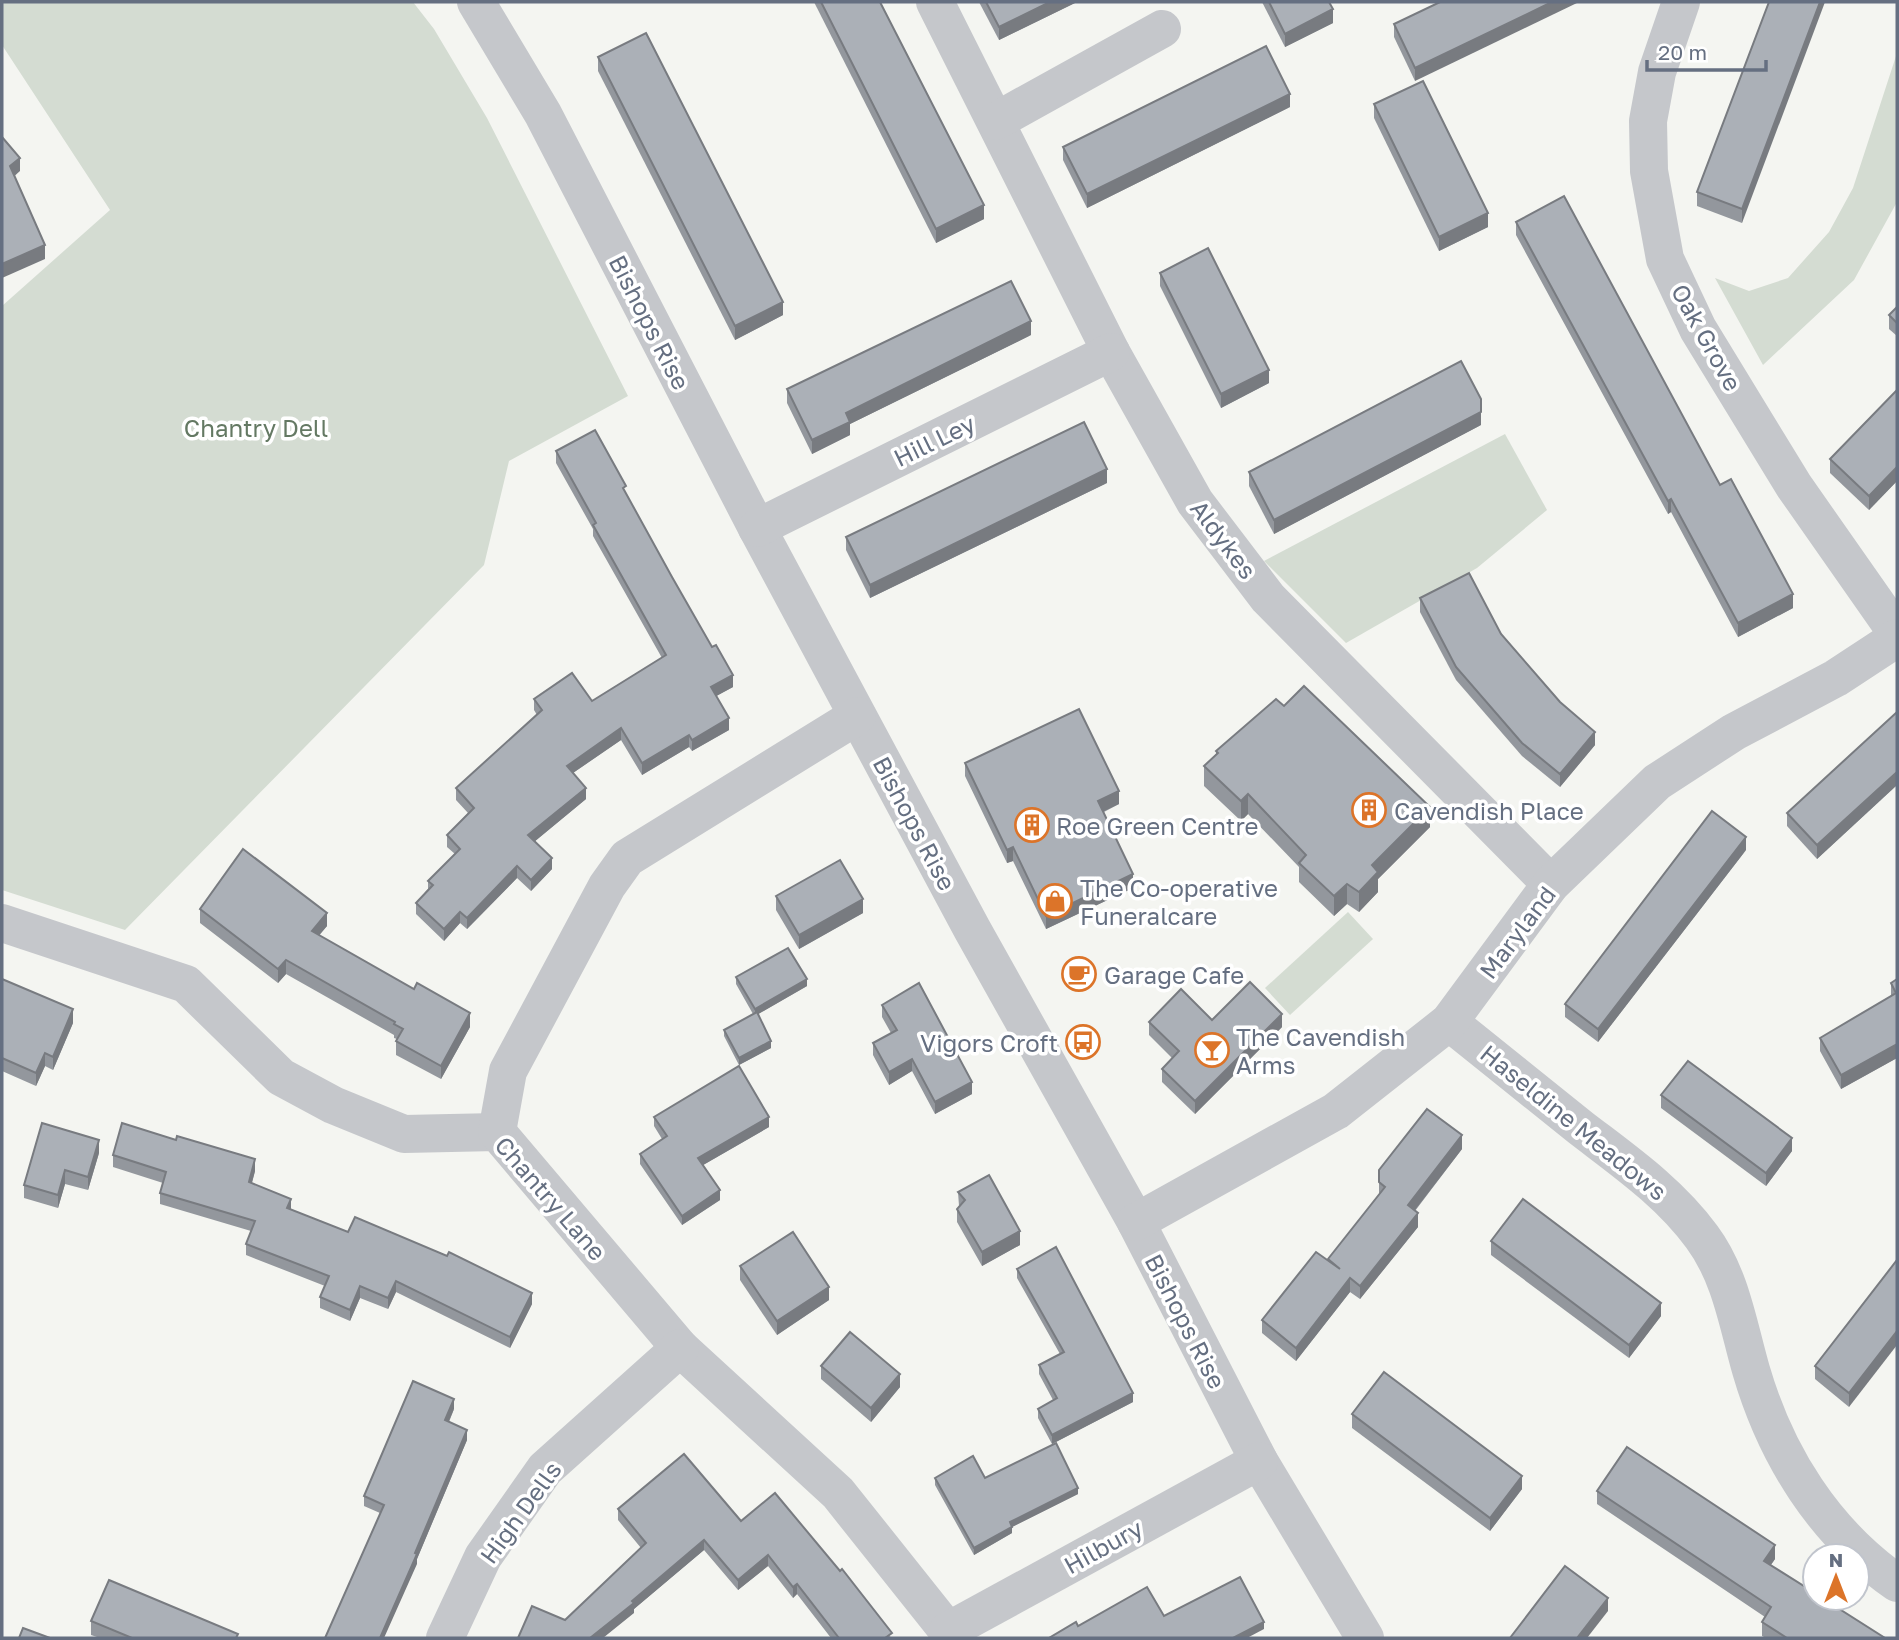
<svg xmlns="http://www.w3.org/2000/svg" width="1899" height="1640" viewBox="0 0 1899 1640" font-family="'Golos Text',sans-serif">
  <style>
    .green { fill: #d4dcd2 }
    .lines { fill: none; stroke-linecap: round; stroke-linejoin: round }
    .minor { stroke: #c5c7cb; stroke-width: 38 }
    .wall { fill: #93979d }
    .shaded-wall { fill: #787b80 }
    .building { fill: #abb0b7; stroke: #787b80; stroke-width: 2 }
    .labels { text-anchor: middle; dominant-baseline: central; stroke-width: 7; stroke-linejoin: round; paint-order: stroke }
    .street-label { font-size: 24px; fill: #656f81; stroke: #fff }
    .park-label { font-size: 24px; fill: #647963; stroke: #fff }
    .poi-label { font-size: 24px; fill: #656f81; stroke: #fff; text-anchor: start }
  </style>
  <rect width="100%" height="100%" fill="#f4f5f1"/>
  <g class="green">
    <polygon points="2,2 413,2 434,29 487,118 628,396 509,461 484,565 125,930 2,890 2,306 110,210 2,45"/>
    <polygon points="1897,53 1897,202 1854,280 1763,365 1715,278 1749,291 1788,278 1829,232 1853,188"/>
    <polygon points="1505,434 1547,510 1477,568 1346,643 1264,561"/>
    <polygon points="1348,912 1373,939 1290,1015 1265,988"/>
  </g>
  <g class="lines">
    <g class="minor">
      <polyline points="476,2 543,114 757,528 972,929 1136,1222 1259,1461 1365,1638"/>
      <polyline points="935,2 1111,352 1195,502 1268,598 1551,884"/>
      <polyline points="1681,2 1657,72 1648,121 1649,171 1665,259 1698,329 1794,486 1897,633"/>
      <polyline points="996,121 1162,29"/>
      <polyline points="757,528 1111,352"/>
      <polyline points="2,923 186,984 281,1077 333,1105 404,1134 497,1132 680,1348 838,1493 948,1631 952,1638"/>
      <path d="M 1449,1022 C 1493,1057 1537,1093 1581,1128 C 1624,1161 1669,1192 1702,1237 C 1731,1276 1738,1325 1751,1370 C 1776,1456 1824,1532 1897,1583"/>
      <polyline points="497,1132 508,1071 607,886 627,858 857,716"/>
      <polyline points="1136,1222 1336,1111 1449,1022 1551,884 1657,782 1734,732 1836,678 1897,638"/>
      <polyline points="948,1631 1259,1461"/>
      <polyline points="445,1638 483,1557 545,1469 680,1348"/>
    </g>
  </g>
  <g class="wall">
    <polygon points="814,2 880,2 984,219 936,243"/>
    <polygon points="979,2 1077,2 999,40"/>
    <polygon points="1262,2 1329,2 1333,23 1285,47"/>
    <polygon points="1440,2 1415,81 1394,37 1394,24"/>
    <polygon points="1769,2 1742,223 1697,206 1697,192"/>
    <polygon points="598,57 783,315 735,340 598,71"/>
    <polygon points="1374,104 1488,227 1439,251 1374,118"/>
    <polygon points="1290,107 1087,208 1063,160 1063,147"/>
    <polygon points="1516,222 1793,608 1738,637 1671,512 1668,514 1516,235"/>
    <polygon points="1160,273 1269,383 1221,408 1160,286"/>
    <polygon points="1897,307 1897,336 1889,329 1889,315"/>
    <polygon points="1031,335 850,424 850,435 812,454 787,403 787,389"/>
    <polygon points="1897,390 1897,481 1869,510 1830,473 1830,459"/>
    <polygon points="1481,425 1274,534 1249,486 1249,472"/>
    <polygon points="556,451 626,493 733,687 716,696 729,730 692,751 689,747 642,775 621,740 573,773 586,799 535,841 552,869 531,891 517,878 467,929 460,923 444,941 416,914 416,903 428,889 428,881 455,854 447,847 447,835 468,813 456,800 456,788 537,715 534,710 534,699 592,701 662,658 593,536 593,529 556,463"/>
    <polygon points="1107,483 870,598 846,550 846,537"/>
    <polygon points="1420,598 1595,745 1560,787 1522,756 1456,680 1420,612"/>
    <polygon points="1284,706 1430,827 1378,879 1378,892 1359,912 1347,904 1334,916 1299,882 1299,867 1248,814 1241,821 1204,786 1204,766 1216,754 1216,751"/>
    <polygon points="1897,712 1897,785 1817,859 1787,826 1787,813"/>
    <polygon points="965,763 1119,804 1104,812 1133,888 1046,929 1013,861 1007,863 965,776"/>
    <polygon points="1746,850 1598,1042 1565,1017 1565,1004"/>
    <polygon points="776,896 863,913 799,949 776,910"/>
    <polygon points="200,909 327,926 319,935 470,1027 441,1079 396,1055 396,1041 397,1039 394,1038 394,1035 286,974 278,983 200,923"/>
    <polygon points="736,977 807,986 758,1014 771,1048 739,1065 724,1036 724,1030 753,1014 736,984"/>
    <polygon points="2,979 73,1023 53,1070 45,1066 36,1086 2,1071"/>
    <polygon points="1897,979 1897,1058 1841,1089 1820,1051 1820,1038 1891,996 1891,983"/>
    <polygon points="882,1005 972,1094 935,1114 912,1071 889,1085 873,1055 873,1043 891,1033 882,1017"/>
    <polygon points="1212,1020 1282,1027 1195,1114 1162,1082 1162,1069 1172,1058 1149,1035 1149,1022"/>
    <polygon points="1661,1095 1792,1151 1766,1186 1661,1108"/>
    <polygon points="654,1117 769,1127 703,1165 720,1200 682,1225 640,1164 640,1154 662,1139 654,1126"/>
    <polygon points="1462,1149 1415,1211 1418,1227 1360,1299 1350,1292 1296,1361 1262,1333 1262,1320 1328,1261 1379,1194 1379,1170"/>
    <polygon points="99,1153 88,1190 65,1184 58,1208 24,1198 24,1185"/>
    <polygon points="113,1155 255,1171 252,1183 291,1210 532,1304 510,1348 396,1292 388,1309 360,1298 350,1321 320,1308 320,1297 325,1286 246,1255 246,1244 251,1231 160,1204 160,1193 163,1183 113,1167"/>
    <polygon points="958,1192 1020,1245 982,1266 957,1222 957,1209 959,1206"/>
    <polygon points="1491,1241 1661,1316 1629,1358 1491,1255"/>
    <polygon points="1897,1260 1849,1407 1815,1379 1815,1366"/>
    <polygon points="740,1266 829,1300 777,1335 740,1280"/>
    <polygon points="1017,1269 1133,1402 1052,1444 1038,1418 1038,1409 1053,1400 1039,1374 1039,1365 1060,1354 1017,1278"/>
    <polygon points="821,1366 900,1387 871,1422 821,1379"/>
    <polygon points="454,1409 449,1422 467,1440 417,1559 417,1564 380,1513 364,1506 364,1496"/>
    <polygon points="1352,1414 1522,1489 1490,1531 1352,1428"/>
    <polygon points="935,1478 985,1478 1078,1494 1012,1527 1012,1533 974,1555 935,1485"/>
    <polygon points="1597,1491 1775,1559 1771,1565 1885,1638 1766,1638 1762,1636 1762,1622 1765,1617 1597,1504"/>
    <polygon points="618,1509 741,1521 892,1638 831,1638 797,1594 793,1598 768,1566 738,1590 704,1550 634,1609 634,1613 565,1620 641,1548 618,1520"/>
    <polygon points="91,1621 238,1638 100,1638 91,1635"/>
  </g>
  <g class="shaded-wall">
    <polygon points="1050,2 1077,2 999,40 999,27"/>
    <polygon points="1552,2 1579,2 1415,81 1415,68"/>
    <polygon points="1820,2 1825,2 1742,223 1742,209"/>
    <polygon points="1333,9 1333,23 1285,47 1285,34"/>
    <polygon points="1290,94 1290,107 1087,208 1087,194"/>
    <polygon points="20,158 20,171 10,180 10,166"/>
    <polygon points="984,205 984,219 936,243 936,229"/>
    <polygon points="1488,213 1488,227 1439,251 1439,237"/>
    <polygon points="45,245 45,259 2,278 2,264"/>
    <polygon points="783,302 783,315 735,340 735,326"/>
    <polygon points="1031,321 1031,335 850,424 850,435 812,454 812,440 846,413"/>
    <polygon points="1269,370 1269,383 1221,408 1221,394"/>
    <polygon points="1481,412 1481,425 1274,534 1274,520"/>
    <polygon points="1897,467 1897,481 1869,510 1869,496"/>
    <polygon points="1107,469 1107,483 870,598 870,585"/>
    <polygon points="1671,499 1671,512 1668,514 1668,501"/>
    <polygon points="1793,594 1793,608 1738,637 1738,623"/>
    <polygon points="733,675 733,687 711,699 711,687"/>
    <polygon points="729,718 729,730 692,751 692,740"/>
    <polygon points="621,728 621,740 567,777 567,766"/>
    <polygon points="1595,732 1595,745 1560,787 1560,774"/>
    <polygon points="689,735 689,747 642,775 642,763"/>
    <polygon points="1897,772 1897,785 1817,859 1817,845"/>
    <polygon points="586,788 586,799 528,847 528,835"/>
    <polygon points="1119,791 1119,804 1098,814 1098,801"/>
    <polygon points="1248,794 1248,814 1241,821 1241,801"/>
    <polygon points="1430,807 1430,827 1378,879 1378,892 1359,912 1359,892 1372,865"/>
    <polygon points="1746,837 1746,850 1598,1042 1598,1029"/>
    <polygon points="1013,847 1013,861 1007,863 1007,850"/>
    <polygon points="552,858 552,869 531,891 531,880"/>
    <polygon points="517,866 517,878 467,929 467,918"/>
    <polygon points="1133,874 1133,888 1046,929 1046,916"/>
    <polygon points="1347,884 1347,904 1334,916 1334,896"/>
    <polygon points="863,899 863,913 799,949 799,935"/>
    <polygon points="460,912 460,923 444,941 444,929"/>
    <polygon points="327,913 327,926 312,944 312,931"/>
    <polygon points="286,960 286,974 278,983 278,969"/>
    <polygon points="807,979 807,986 755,1016 755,1009"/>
    <polygon points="73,1009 73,1023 53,1070 53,1057"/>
    <polygon points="470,1013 470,1027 441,1079 441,1066"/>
    <polygon points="1282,1014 1282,1027 1195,1114 1195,1101"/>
    <polygon points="771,1041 771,1048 739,1065 739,1058"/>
    <polygon points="1897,1044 1897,1058 1841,1089 1841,1075"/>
    <polygon points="45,1053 45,1066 36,1086 36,1073"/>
    <polygon points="912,1059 912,1071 889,1085 889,1072"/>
    <polygon points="972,1082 972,1094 935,1114 935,1102"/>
    <polygon points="769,1117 769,1127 698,1168 698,1158"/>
    <polygon points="1462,1135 1462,1149 1408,1219 1408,1205"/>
    <polygon points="1792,1138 1792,1151 1766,1186 1766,1173"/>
    <polygon points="99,1140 99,1153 88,1190 88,1177"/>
    <polygon points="255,1159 255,1171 249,1193 249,1182"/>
    <polygon points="65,1170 65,1184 58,1208 58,1195"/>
    <polygon points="720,1190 720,1200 682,1225 682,1216"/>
    <polygon points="291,1199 291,1210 287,1208"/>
    <polygon points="1418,1213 1418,1227 1360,1299 1360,1286"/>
    <polygon points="1020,1231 1020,1245 982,1266 982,1252"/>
    <polygon points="1350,1278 1350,1292 1296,1361 1296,1348"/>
    <polygon points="396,1281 396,1292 388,1309 388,1298"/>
    <polygon points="360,1286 360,1298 350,1321 350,1310"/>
    <polygon points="829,1287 829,1300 777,1335 777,1321"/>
    <polygon points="532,1293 532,1304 510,1348 510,1337"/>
    <polygon points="1661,1303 1661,1316 1629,1358 1629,1345"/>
    <polygon points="1897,1331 1897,1345 1849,1407 1849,1393"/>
    <polygon points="900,1374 900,1387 871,1422 871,1408"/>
    <polygon points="1133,1393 1133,1402 1052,1444 1052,1435"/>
    <polygon points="454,1399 454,1409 445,1430 445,1420"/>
    <polygon points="467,1430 467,1440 417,1559 417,1564 384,1638 380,1638"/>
    <polygon points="1522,1476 1522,1489 1490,1531 1490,1518"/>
    <polygon points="1078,1488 1078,1494 1012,1527 1012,1533 974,1555 974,1548 1010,1522"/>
    <polygon points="704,1540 704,1550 634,1609 634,1613 603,1638 590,1638 632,1601"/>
    <polygon points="1775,1545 1775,1559 1764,1574 1764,1561"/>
    <polygon points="768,1555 768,1566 738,1590 738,1580"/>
    <polygon points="797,1584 797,1594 793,1598 793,1587"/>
    <polygon points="1608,1598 1608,1611 1587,1638 1577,1638"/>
    <polygon points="1264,1622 1264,1629 1247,1638 1233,1638"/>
  </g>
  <g class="building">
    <polygon points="821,2 880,2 984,205 936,229"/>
    <polygon points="986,2 1050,2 999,27"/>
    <polygon points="1269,2 1329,2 1333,9 1285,34"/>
    <polygon points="1440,2 1552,2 1415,68 1394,24"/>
    <polygon points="1769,2 1820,2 1742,209 1697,192"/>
    <polygon points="646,33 783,302 735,326 598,57"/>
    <polygon points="1266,46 1290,94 1087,194 1063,147"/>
    <polygon points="1423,81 1488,213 1439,237 1374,104"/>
    <polygon points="2,137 20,158 10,166 45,245 2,264"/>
    <polygon points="1564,196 1720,485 1731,479 1793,594 1738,623 1671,499 1668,501 1516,222"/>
    <polygon points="1208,248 1269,370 1221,394 1160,273"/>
    <polygon points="1011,281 1031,321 846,413 850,422 812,440 787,389"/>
    <polygon points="1897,307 1897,323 1889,315"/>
    <polygon points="1461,361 1481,399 1481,412 1274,520 1249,472"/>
    <polygon points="1897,390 1897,467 1869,496 1830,459"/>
    <polygon points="1084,422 1107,469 870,585 846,537"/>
    <polygon points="595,430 626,486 623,488 672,577 712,647 716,645 733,675 711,687 729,718 692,740 689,735 642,763 621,728 567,766 586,788 528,835 552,858 531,880 517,866 467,918 460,912 444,929 416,903 433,885 428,881 460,849 447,835 474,808 456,788 542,710 534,699 572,673 592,701 666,655 593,525 596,523 556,451"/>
    <polygon points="1469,573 1501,634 1560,702 1595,732 1560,774 1522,743 1456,667 1420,598"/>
    <polygon points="1304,686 1430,807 1372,865 1378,872 1359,892 1347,884 1334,896 1299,863 1306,855 1248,794 1241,801 1204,766 1218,753 1216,751 1276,699 1284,706"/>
    <polygon points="1079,709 1119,791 1098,801 1133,874 1046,916 1013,847 1007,850 965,763"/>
    <polygon points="1897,712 1897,772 1817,845 1787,813"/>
    <polygon points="1712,811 1746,837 1598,1029 1565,1004"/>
    <polygon points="243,849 327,913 312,931 414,989 417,983 470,1013 441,1066 396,1041 403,1029 394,1024 395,1022 286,960 278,969 200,909"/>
    <polygon points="840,860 863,899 799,935 776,896"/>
    <polygon points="788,948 807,979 755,1009 736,977"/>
    <polygon points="2,979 73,1009 53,1057 45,1053 36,1073 2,1058"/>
    <polygon points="1897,979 1897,1044 1841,1075 1820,1038 1896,993 1891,983"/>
    <polygon points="1250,982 1282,1014 1195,1101 1162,1069 1179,1051 1149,1022 1181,989 1212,1020"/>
    <polygon points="919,983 972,1082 935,1102 912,1059 889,1072 873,1043 897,1030 882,1005"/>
    <polygon points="757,1012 771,1041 739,1058 724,1030"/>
    <polygon points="1688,1061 1792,1138 1766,1173 1661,1095"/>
    <polygon points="739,1066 769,1117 698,1158 720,1190 682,1216 640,1154 667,1136 654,1117"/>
    <polygon points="1427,1109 1462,1135 1408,1205 1418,1213 1360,1286 1350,1278 1296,1348 1262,1320 1316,1252 1340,1269 1328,1259 1385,1187 1379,1182 1379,1170"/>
    <polygon points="42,1123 99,1140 88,1177 65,1170 58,1195 24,1185"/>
    <polygon points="122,1123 176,1140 177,1136 255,1159 249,1182 291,1199 287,1208 348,1232 355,1217 447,1256 449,1252 532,1293 510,1337 396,1281 388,1298 360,1286 350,1310 320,1297 329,1276 246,1244 255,1221 160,1193 166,1172 113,1155"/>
    <polygon points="989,1175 1020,1231 982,1252 957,1209 965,1200 958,1192"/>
    <polygon points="1523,1199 1661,1303 1629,1345 1491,1241"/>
    <polygon points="793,1232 829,1287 777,1321 740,1266"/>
    <polygon points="1056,1247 1133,1393 1052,1435 1038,1409 1057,1398 1039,1365 1064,1352 1017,1269"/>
    <polygon points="1897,1260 1897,1331 1849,1393 1815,1366"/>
    <polygon points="850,1332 900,1374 871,1408 821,1366"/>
    <polygon points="1384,1372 1522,1476 1490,1518 1352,1414"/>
    <polygon points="413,1381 454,1399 445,1420 467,1430 415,1553 417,1554 380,1638 325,1638 384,1505 364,1496"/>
    <polygon points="1056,1443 1078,1488 1010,1522 1012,1527 974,1548 935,1478 973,1456 985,1478"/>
    <polygon points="1627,1447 1775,1545 1764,1561 1815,1593 1815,1598 1822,1598 1885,1638 1787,1638 1762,1622 1771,1607 1597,1491"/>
    <polygon points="684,1454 741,1521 775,1493 840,1571 842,1569 892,1633 885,1638 839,1638 797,1584 793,1587 768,1555 738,1580 704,1540 632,1601 634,1603 590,1638 518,1638 532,1606 565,1620 646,1543 618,1509"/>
    <polygon points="1565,1566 1608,1598 1577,1638 1510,1638"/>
    <polygon points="1240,1577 1264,1622 1233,1638 1049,1638 1076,1622 1078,1626 1147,1587 1164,1616"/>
    <polygon points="109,1580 238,1634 236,1638 132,1638 91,1621"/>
    <polygon points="23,1628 50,1638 19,1638"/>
  </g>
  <defs>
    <g id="building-ring" transform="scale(1.75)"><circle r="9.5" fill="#fff" stroke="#dc7429" stroke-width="1.5"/><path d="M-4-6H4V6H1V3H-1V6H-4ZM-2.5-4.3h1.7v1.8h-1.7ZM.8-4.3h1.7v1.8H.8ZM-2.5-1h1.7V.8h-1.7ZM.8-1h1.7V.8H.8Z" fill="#dc7429"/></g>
    <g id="shop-ring" transform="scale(1.75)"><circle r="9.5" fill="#fff" stroke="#dc7429" stroke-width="1.5"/><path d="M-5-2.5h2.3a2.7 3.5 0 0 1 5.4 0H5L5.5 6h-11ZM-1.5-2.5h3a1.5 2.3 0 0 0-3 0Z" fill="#dc7429"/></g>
    <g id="cafe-ring" transform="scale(1.75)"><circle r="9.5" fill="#fff" stroke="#dc7429" stroke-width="1.5"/><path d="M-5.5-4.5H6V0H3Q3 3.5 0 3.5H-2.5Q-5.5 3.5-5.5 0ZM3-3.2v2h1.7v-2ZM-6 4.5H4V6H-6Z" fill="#dc7429"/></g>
    <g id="bus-ring" transform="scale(1.75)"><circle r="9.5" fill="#fff" stroke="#dc7429" stroke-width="1.5"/><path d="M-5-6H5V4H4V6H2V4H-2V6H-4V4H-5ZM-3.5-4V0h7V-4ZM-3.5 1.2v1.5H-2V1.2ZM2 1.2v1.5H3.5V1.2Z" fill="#dc7429"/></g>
    <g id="bar-ring" transform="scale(1.75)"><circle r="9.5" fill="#fff" stroke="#dc7429" stroke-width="1.5"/><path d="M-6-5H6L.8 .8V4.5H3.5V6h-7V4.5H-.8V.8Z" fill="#dc7429"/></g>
  </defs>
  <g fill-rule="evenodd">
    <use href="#building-ring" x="1369" y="810"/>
    <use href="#building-ring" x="1032" y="825"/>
    <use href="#shop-ring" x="1055" y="901"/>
    <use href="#cafe-ring" x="1079" y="974"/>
    <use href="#bus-ring" x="1083" y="1042"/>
    <use href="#bar-ring" x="1212" y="1050"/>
  </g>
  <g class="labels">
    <g class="street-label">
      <text transform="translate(650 322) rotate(63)">Bishops Rise</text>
      <text transform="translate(1707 337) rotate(61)">Oak Grove</text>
      <text transform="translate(934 440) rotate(-26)">Hill Ley</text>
      <text transform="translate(1224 539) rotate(53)">Aldykes</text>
      <text transform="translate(915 823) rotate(62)">Bishops Rise</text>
      <text transform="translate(1517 932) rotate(-53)">Maryland</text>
      <text transform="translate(1574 1122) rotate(39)">Haseldine Meadows</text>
      <text transform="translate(551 1198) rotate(49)">Chantry Lane</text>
      <text transform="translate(1186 1321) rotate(63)">Bishops Rise</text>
      <text transform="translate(520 1512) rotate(-54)">High Dells</text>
      <text transform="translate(1103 1546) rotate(-29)">Hilbury</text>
    </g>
    <g class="park-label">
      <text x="256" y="427">Chantry Dell</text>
    </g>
    <g class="poi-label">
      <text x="1394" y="810">Cavendish Place</text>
      <text x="1056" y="825">Roe Green Centre</text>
      <text x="1080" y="887">The Co-operative<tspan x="1080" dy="28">Funeralcare</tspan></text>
      <text x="1104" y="974">Garage Cafe</text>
      <text x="1236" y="1036">The Cavendish<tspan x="1236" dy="28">Arms</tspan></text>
      <text x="1058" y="1042" text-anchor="end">Vigors Croft</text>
    </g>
  </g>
  <rect width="1899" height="1640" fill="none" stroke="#656f81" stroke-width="7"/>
  <g transform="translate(1836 1577)"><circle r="33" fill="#ffffff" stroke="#c1c5cd" stroke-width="2"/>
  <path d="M0-5L12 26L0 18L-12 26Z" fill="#dc7429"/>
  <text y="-10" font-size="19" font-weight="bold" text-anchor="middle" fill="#656f81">N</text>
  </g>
  <path d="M1647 60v10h119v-10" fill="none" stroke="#656f81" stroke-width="3.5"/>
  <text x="1658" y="60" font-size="21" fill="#656f81" stroke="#ffffff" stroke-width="5" paint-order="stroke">20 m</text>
</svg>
